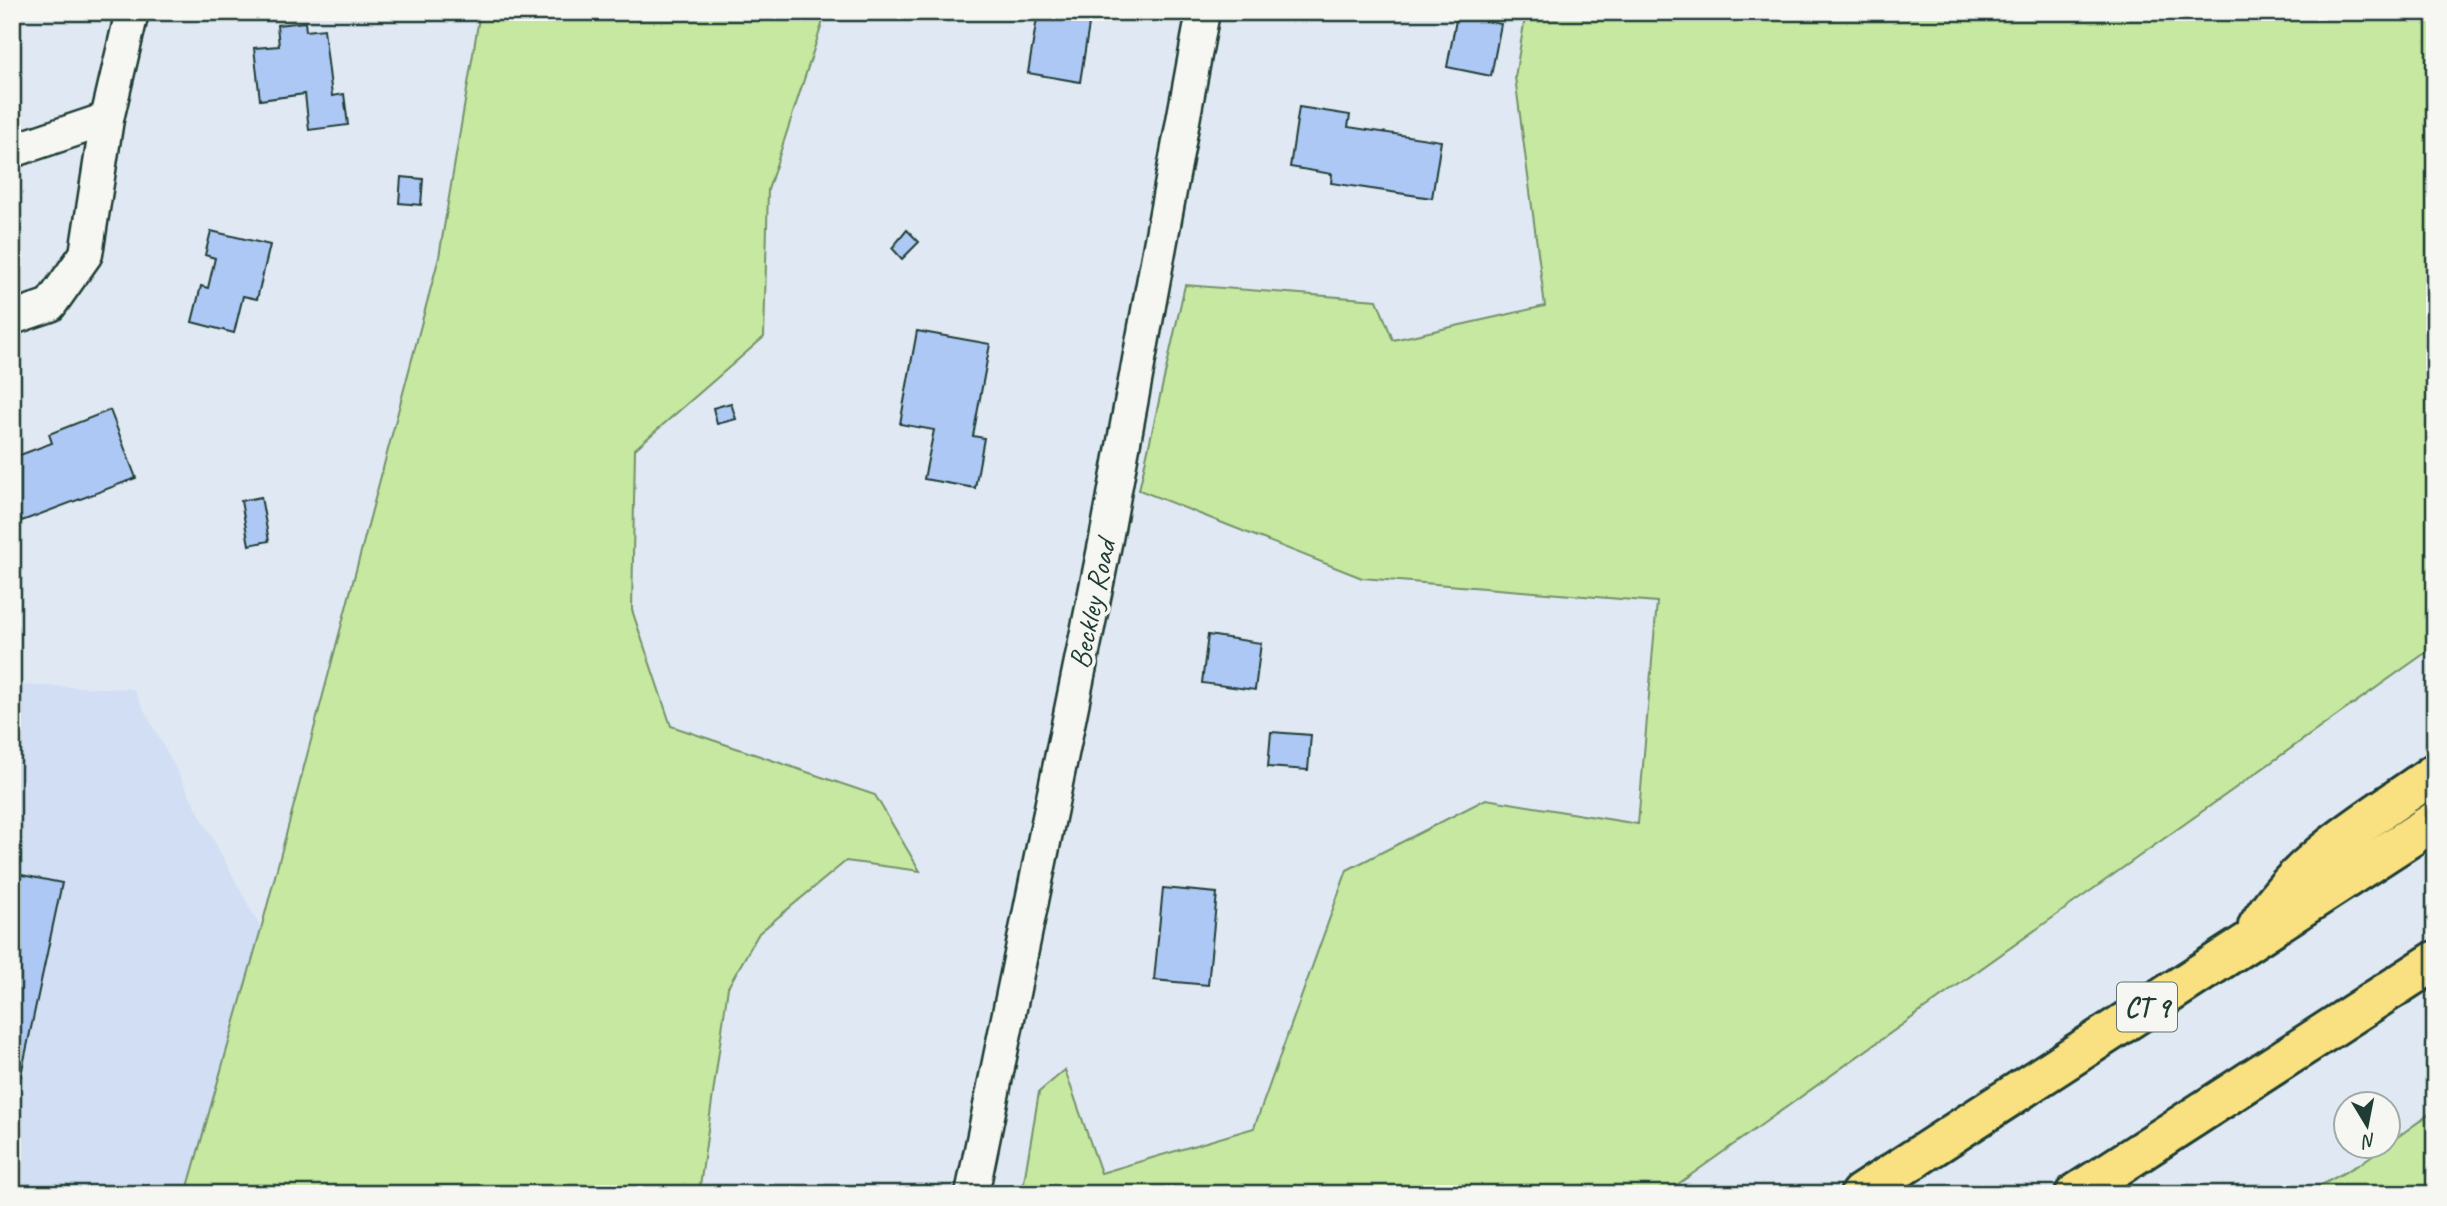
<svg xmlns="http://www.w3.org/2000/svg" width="2447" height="1206" viewBox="0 0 2447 1206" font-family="Caveat,sans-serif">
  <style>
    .built { fill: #d1def4 }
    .green { fill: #c6e8a1; stroke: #72926a; stroke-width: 2 }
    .building { fill: #adc8f5; stroke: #1f3d34; stroke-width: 2 }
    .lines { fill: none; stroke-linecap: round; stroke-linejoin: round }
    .minor-casing { stroke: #1f3d34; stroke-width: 37 }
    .motorway-casing { stroke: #1f3d34; stroke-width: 44 }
    .minor { stroke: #f6f6f2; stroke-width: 32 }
    .motorway { stroke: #f9e181; stroke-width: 38 }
    .labels { text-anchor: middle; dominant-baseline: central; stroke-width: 7; stroke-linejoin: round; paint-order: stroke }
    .shield { fill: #f6f6f2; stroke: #60746d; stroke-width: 2 }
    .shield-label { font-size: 28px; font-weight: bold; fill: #1f3d34 }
    .street-label { font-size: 30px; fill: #1f3d34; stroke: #f6f6f2 }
  </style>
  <rect width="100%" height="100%" fill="#e0e8f3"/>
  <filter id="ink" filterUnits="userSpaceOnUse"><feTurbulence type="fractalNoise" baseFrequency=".0143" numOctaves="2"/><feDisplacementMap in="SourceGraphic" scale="14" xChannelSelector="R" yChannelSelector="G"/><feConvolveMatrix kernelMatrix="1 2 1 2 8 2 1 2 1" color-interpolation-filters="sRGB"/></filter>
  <g filter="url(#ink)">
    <polygon class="built" points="12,685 133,689 261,929 186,1194 12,1194"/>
    <g class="green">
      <polygon points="480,12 826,12 768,190 764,337 635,449 632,610 671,726 875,795 920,871 846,861 759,933 728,987 699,1194 186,1194 261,929 439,257"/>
      <polygon points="1526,12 2435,12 2435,646 1664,1194 1022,1194 1039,1092 1065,1070 1101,1173 1254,1128 1347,870 1486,799 1638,824 1657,602 1362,578 1139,490 1185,285 1377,300 1393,340 1545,306 1515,77"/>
      <polygon points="2435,1110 2435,1194 2305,1194 2360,1164"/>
    </g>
    <g class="building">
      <polygon points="1038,12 1091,12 1080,82 1028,73"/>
      <polygon points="1457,15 1501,24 1491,76 1447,67"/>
      <polygon points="305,22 306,31 324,29 332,96 344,94 348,125 309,130 305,94 260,100 254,48 279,46 277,25"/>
      <polygon points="1299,107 1350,115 1348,127 1441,141 1432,198 1331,183 1332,174 1290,167"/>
      <polygon points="401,177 423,179 421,205 399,203"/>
      <polygon points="907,230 919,242 902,259 892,248"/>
      <polygon points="211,231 270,245 257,299 243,296 234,333 192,322 201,286 208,288 215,258 205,255"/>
      <polygon points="917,331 990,344 973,436 984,438 975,488 924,479 934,430 900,424"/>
      <polygon points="731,403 736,419 717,424 713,408"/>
      <polygon points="110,410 136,478 22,521 12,497 12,458 52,443 49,434"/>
      <polygon points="261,497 269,541 249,545 241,501"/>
      <polygon points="1208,635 1261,643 1255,690 1202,683"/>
      <polygon points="1271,732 1311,735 1308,770 1268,767"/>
      <polygon points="12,873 62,883 12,1117"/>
      <polygon points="1163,888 1217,893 1208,985 1154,980"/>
    </g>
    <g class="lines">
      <g class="minor-casing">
        <g id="minor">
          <polyline points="12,151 107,119"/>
          <polyline points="12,318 50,305 86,254 107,119 132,12"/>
          <polyline points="972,1194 1106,539 1203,12"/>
        </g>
      </g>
      <g class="motorway-casing">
        <g id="motorway">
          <path d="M 2258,926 C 2298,858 2372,818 2435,773"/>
          <polyline points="1860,1194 2435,821"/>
          <polyline points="2075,1194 2435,961"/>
        </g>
      </g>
      <use href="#minor" class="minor"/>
      <use href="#motorway" class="motorway"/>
    </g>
  </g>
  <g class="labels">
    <rect class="shield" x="2117" y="982.5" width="60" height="49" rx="5"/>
    <g class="shield-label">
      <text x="2147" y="1007">CT 9</text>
    </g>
    <g class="street-label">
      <text transform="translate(1092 604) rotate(-78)">Beckley Road</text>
    </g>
  </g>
  <rect width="2447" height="1206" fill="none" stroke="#f6f6f2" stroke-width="42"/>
  <rect x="21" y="21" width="2405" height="1164" fill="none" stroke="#1f3d34" stroke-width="2.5" filter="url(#ink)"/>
  <g transform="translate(2367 1125) rotate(170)"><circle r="33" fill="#f6f6f2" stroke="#a0aca6" stroke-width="2"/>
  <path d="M0-5L12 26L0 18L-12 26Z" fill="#1f3d34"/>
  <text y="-10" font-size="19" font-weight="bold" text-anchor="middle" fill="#1f3d34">N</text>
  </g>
</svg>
